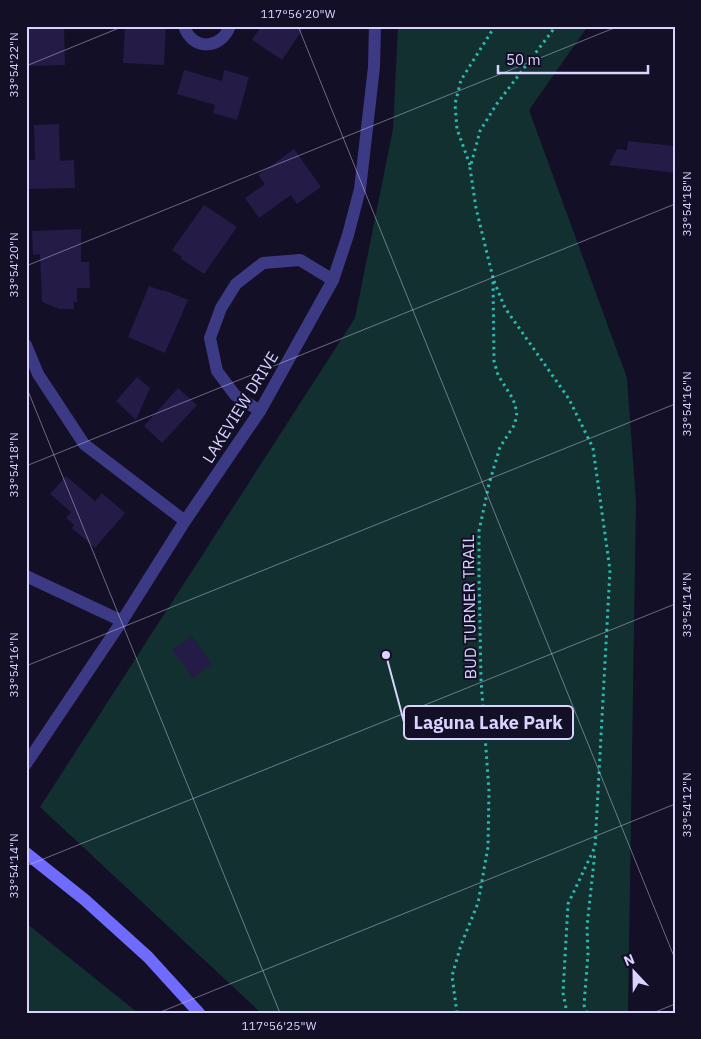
<svg xmlns="http://www.w3.org/2000/svg" width="701" height="1039" viewBox="0 0 701 1039" font-family="'IBM Plex Sans',sans-serif">
  <style>
    .green { fill: #12302f }
    .building { fill: #241b47 }
    .lines { fill: none; stroke-linecap: round; stroke-linejoin: round }
    .path { stroke: #2fb8b0; stroke-width: 3; stroke-dasharray: 2.5 4; stroke-linecap: butt }
    .minor { stroke: #3d3a85; stroke-width: 12 }
    .tertiary { stroke: #3d3a85; stroke-width: 12 }
    .secondary { stroke: #6f6bff; stroke-width: 12 }
    .ticks { fill: none; stroke: #d9d4ff; stroke-width: 1; stroke-opacity: 0.45 }
    .labels { text-anchor: middle; dominant-baseline: central; stroke-width: 4; stroke-linejoin: round; paint-order: stroke }
    .street-label { font-size: 16px; fill: #d9d4ff; stroke: #130f26 }
    .leader { fill: none; stroke: #d9d4ff; stroke-width: 2 }
    .callout-dot { fill: #d9d4ff; stroke: #130f26; stroke-width: 2 }
    .callout { fill: #130f26; stroke: #d9d4ff; stroke-width: 2 }
    .callout-label { font-size: 18px; text-anchor: middle; font-weight: bold; fill: #d9d4ff }
    .neatline { fill: none; stroke: #d9d4ff; stroke-width: 2 }
    .ticks-label { font-size: 12px; text-anchor: middle; fill: #d9d4ff }
  </style>
  <rect width="100%" height="100%" fill="#130f26"/>
  <g class="green">
    <polygon points="398,26 588,26 529,110 627,378 636,502 628,1013 261,1013 40,807 355,318 393,129"/>
    <polygon points="26,923 138,1013 26,1013"/>
  </g>
  <g class="building">
    <polygon points="27,26 64,26 65,65 29,66"/>
    <polygon points="125,26 166,26 164,65 123,63"/>
    <polygon points="261,26 305,26 282,60 252,40"/>
    <polygon points="184,70 222,81 224,70 249,77 237,120 213,113 215,105 177,94"/>
    <polygon points="59,124 60,161 74,160 75,188 26,189 26,160 35,160 34,125"/>
    <polygon points="628,141 675,146 675,173 609,165 617,149 627,150"/>
    <polygon points="294,149 321,187 297,204 291,195 259,218 245,198 265,184 258,175"/>
    <polygon points="204,205 237,227 204,274 181,259 182,257 172,250"/>
    <polygon points="81,229 81,262 89,262 90,288 77,288 77,302 74,302 74,309 59,309 42,302 40,254 33,255 32,231"/>
    <polygon points="149,286 163,291 164,290 188,300 165,353 128,337"/>
    <polygon points="137,377 150,388 136,420 116,401"/>
    <polygon points="178,388 197,405 162,443 144,426"/>
    <polygon points="66,476 95,501 102,493 125,513 95,548 72,528 74,525 66,518 71,512 50,494"/>
    <polygon points="192,636 212,664 193,678 172,650"/>
  </g>
  <g class="lines">
    <g class="path">
      <polyline points="470,165 457,129 455,104 461,80 495,26"/>
      <polyline points="494,281 505,308 569,399 593,448 610,570 595,847 568,904 563,993 567,1013"/>
      <polyline points="457,1013 452,976 461,945 478,903 488,847 489,791 481,680 479,575 479,531 489,484 500,447 515,424 517,412 513,399 498,375 494,361 493,278 476,208 470,168 480,131 496,105 556,26"/>
      <polyline points="587,1013 584,1005 588,954 587,926 595,852"/>
    </g>
    <g class="minor">
      <path d="M 184,26 C 192,51 221,50 230,26"/>
      <polyline points="26,345 38,374 84,444 185,521"/>
      <polyline points="260,411 235,395 217,371 210,338 221,308 236,284 263,263 300,260 333,280"/>
      <polyline points="26,576 122,621"/>
    </g>
    <polyline class="tertiary" points="26,764 122,621 185,521 260,411 333,280 348,235 360,189 374,67 375,26"/>
    <polyline class="secondary" points="26,853 85,900 148,957 199,1013"/>
  </g>
  <path class="ticks" d="M 298,26 L 675,959M 26,66 L 124,26M 26,266 L 619,26M 26,386 L 280,1013M 26,466 L 675,204M 26,666 L 675,404M 26,866 L 675,604M 158,1013 L 675,804M 653,1013 L 675,1004"/>
  <g class="labels">
    <g class="street-label">
      <text transform="translate(240 407) rotate(-58)">LAKEVIEW DRIVE</text>
      <text transform="translate(469 607) rotate(-91)">BUD TURNER TRAIL</text>
    </g>
  </g>
  <path class="leader" d="M386 655L404 722"/>
  <circle class="callout-dot" cx="386" cy="655" r="5"/>
  <rect class="callout" x="404" y="706" width="169" height="33" rx="5"/>
  <g class="callout-label">
    <text x="488" y="729">Laguna Lake Park</text>
  </g>
  <rect width="701" height="1039" fill="none" stroke="#130f26" stroke-width="55"/>
  <g transform="translate(634 972) rotate(338)" stroke="#130f26" stroke-width="4" paint-order="stroke">
  <path d="M0-4L9 19L0 12L-9 19Z" fill="#d9d4ff"/>
  <text y="-8" font-size="14" font-weight="bold" text-anchor="middle" fill="#d9d4ff">N</text>
  </g>
  <path d="M498 65v8h150v-8" fill="none" stroke="#d9d4ff" stroke-width="2.5"/>
  <text x="506" y="65" font-size="15" fill="#d9d4ff" stroke="#130f26" stroke-width="4" paint-order="stroke">50 m</text>
  <rect x="28" y="28" width="646" height="984" class="neatline"/>
  <g class="ticks-label">
    <text x="298" y="18">117°56'20"W</text>
    <text transform="translate(14 65) rotate(-90)" y="4">33°54'22"N</text>
    <text transform="translate(687 204) rotate(-90)" y="4">33°54'18"N</text>
    <text transform="translate(14 265) rotate(-90)" y="4">33°54'20"N</text>
    <text transform="translate(687 404) rotate(-90)" y="4">33°54'16"N</text>
    <text transform="translate(14 465) rotate(-90)" y="4">33°54'18"N</text>
    <text transform="translate(687 605) rotate(-90)" y="4">33°54'14"N</text>
    <text transform="translate(14 665) rotate(-90)" y="4">33°54'16"N</text>
    <text transform="translate(687 805) rotate(-90)" y="4">33°54'12"N</text>
    <text transform="translate(14 866) rotate(-90)" y="4">33°54'14"N</text>
    <text x="279" y="1030">117°56'25"W</text>
  </g>
</svg>
